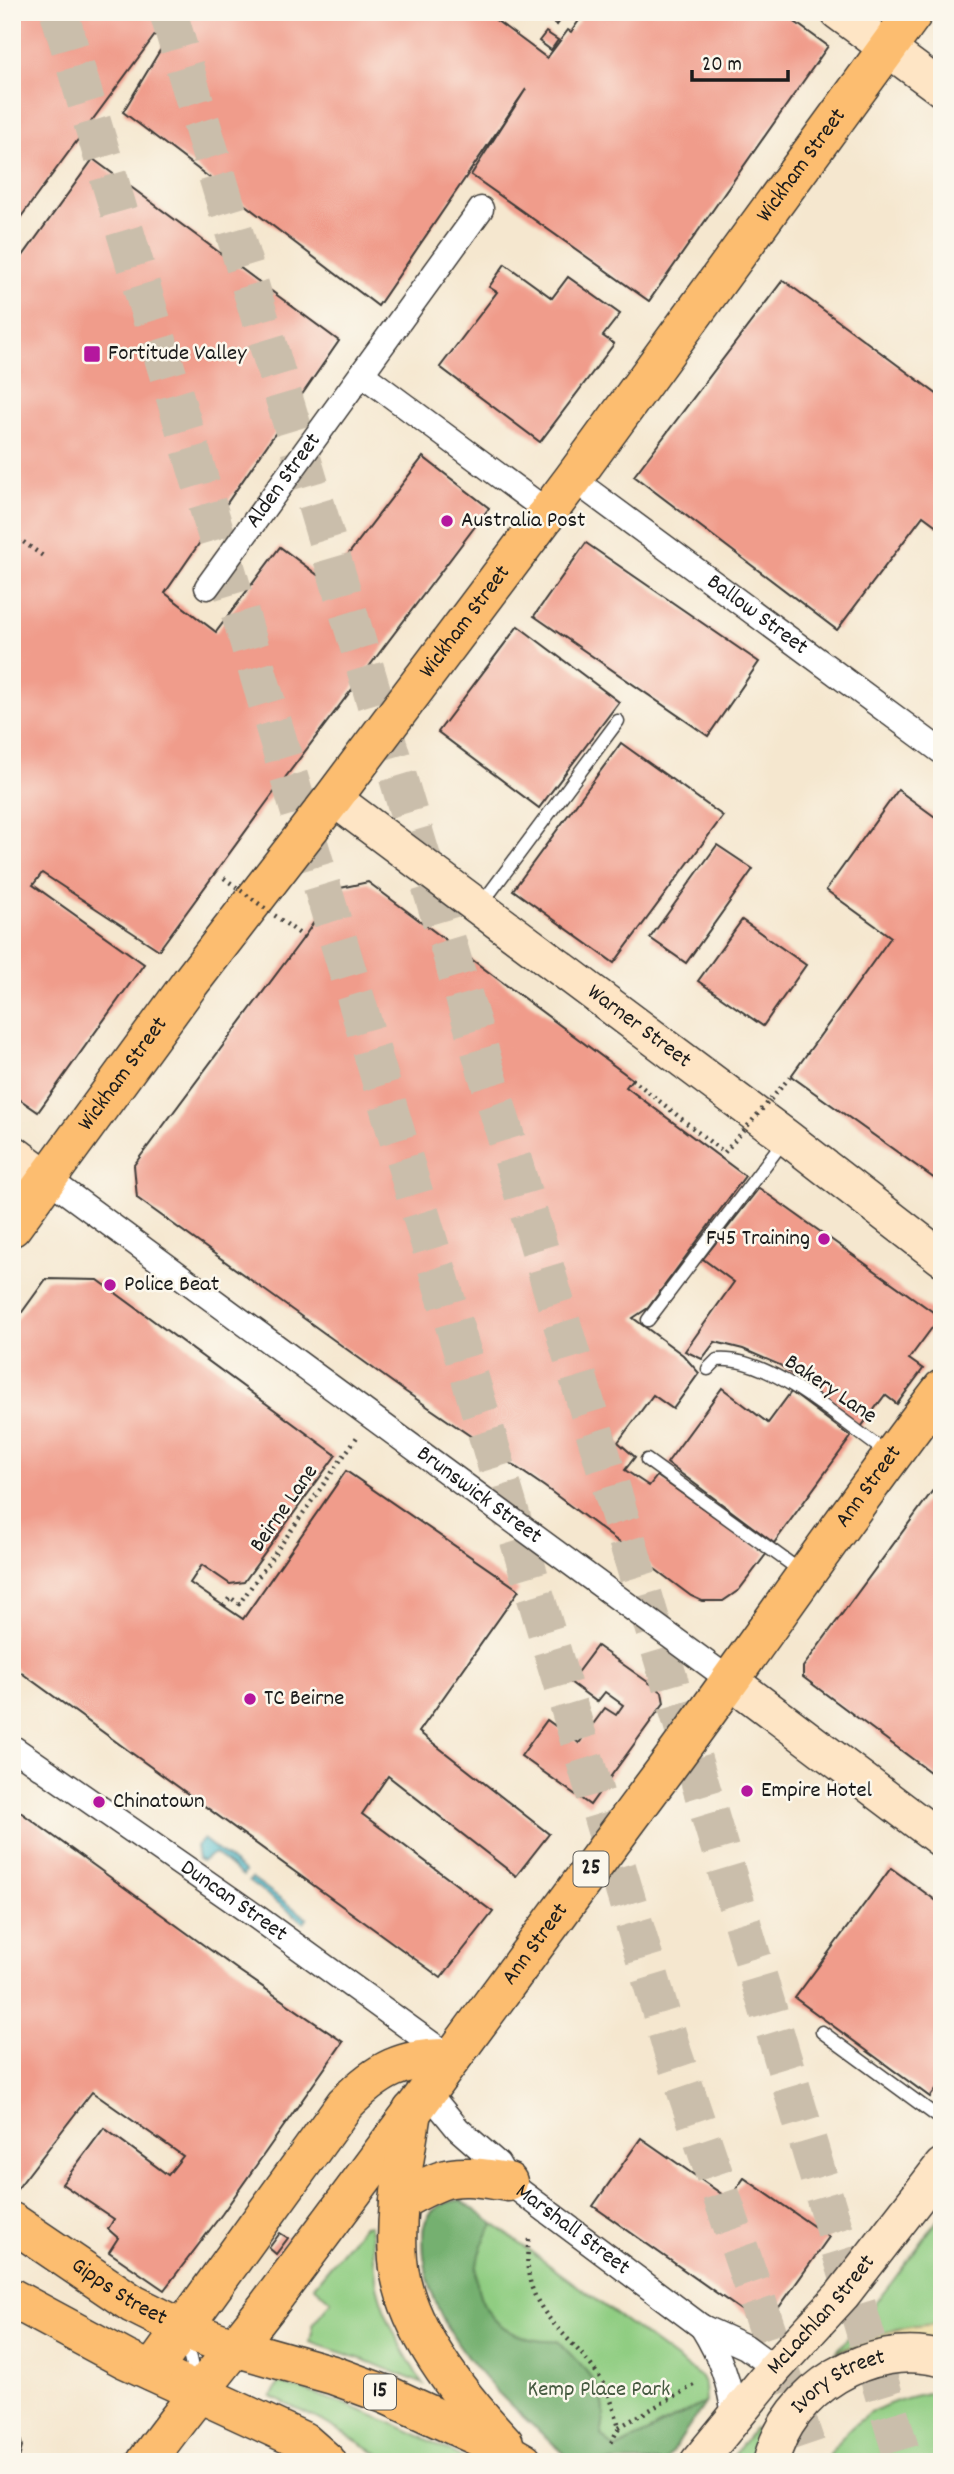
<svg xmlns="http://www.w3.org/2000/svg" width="954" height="2474" viewBox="0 0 954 2474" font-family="Dekko,sans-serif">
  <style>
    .green { fill: #90cd82; stroke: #56744f; stroke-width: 2 }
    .forest { fill: #74b070; stroke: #486646; stroke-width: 2 }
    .sand { fill: #eeda9e; stroke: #857b5d; stroke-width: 2 }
    .water { fill: #52bdcd; stroke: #376c74; stroke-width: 2 }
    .building { fill: #f09c8b }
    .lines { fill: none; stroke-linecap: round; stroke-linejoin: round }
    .highway-tunnel { stroke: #cabeab; stroke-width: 38; stroke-dasharray: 38 19; stroke-linecap: butt }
    .lane-casing { stroke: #3d3a37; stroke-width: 15 }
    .street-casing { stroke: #3d3a37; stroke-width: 27 }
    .secondary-casing { stroke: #3d3a37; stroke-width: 38 }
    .primary-casing { stroke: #3d3a37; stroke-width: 41 }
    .highway-casing { stroke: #3d3a37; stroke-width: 41 }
    .path { stroke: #3d3a37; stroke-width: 4.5; stroke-dasharray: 2 5; stroke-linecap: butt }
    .lane { stroke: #fff; stroke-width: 12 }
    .street { stroke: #fff; stroke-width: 24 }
    .secondary { stroke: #fee5c5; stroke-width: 35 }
    .primary { stroke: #fcbd6f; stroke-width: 38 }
    .highway { stroke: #fcbd6f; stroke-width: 38 }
    .path-bridge { stroke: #3d3a37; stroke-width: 4.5; stroke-dasharray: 2 5; stroke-linecap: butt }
    .poi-dot { fill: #b5179e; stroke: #fbf7ec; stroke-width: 2.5 }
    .labels { text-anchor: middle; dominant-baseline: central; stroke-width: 5; stroke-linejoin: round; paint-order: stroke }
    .shield { fill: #fbf7ec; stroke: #5f5e5a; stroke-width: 2 }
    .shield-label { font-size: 21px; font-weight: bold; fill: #1c1c1c }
    .street-label { font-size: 23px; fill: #1c1c1c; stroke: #fbf7ec }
    .poi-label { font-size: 23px; fill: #1c1c1c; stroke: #fbf7ec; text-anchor: start }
    .park-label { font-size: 23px; fill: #455a40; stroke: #fbf7ec }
  </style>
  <rect width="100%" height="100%" fill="#fbf7ec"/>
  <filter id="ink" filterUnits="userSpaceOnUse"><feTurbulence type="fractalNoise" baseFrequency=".0143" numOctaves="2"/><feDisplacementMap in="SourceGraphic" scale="14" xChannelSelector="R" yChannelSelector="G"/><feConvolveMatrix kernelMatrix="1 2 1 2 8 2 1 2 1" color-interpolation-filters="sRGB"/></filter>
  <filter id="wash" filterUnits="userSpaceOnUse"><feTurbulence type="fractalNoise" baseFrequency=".00686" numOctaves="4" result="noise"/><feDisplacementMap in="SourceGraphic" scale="28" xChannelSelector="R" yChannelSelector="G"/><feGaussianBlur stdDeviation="1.57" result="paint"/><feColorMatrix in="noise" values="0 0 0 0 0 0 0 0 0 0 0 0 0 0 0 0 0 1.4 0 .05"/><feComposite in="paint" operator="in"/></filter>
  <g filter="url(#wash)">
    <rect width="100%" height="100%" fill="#f5e7cf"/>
    <g class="green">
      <path d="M 461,2200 L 701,2377 L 705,2385 L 706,2402 L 665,2462 L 574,2462 C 505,2401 423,2336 423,2236 C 423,2213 439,2202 461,2200 Z"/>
      <polygon points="942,2214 942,2324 897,2329 835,2354 892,2282"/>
      <path d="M 369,2225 C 374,2233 374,2271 377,2285 C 386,2322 403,2352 423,2384 L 367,2361 L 309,2342 L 313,2333 L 312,2325 L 331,2301 L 314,2286 L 363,2226 Z"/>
      <path d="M 279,2383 C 347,2402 409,2428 470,2462 L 393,2462 L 322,2421 L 271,2397 Z"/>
      <path d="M 927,2393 L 942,2393 L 942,2462 L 826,2462 C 848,2419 882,2402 927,2393 Z"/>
      <polygon points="754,2429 764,2436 755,2462 729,2462"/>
    </g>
    <path class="forest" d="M 461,2200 L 494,2224 C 453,2280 487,2345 558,2341 C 585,2371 614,2390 601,2435 L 615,2449 L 706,2402 L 665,2462 L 574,2462 C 505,2401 422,2336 423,2236 C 423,2213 439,2202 461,2200 Z"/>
    <path class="sand" d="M 942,2324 L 942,2344 L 875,2342 L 835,2354 C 870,2335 902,2325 942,2324 Z"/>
    <g class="water">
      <polygon points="203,1839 245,1872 243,1876 214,1853 202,1861 198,1859 196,1846"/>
      <polygon points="252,1878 307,1918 304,1922 249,1881"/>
    </g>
    <g id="blocks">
      <g class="building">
        <polygon points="23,12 172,12 12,229 12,27"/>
        <polygon points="183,12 485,12 547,58 568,30 571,32 585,12 781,12 828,46 649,301 471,175 526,89 378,306 123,112"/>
        <polygon points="545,12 566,12 557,25 543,15"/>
        <polygon points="546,32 558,40 551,50 539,41"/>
        <polygon points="93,159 339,341 165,593 216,632 280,547 327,582 423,457 489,508 272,795 159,950 42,873 33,885 144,964 38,1112 12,1094 12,271"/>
        <polygon points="505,264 552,298 568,277 620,314 603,336 614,344 540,442 440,367 497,292 489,287"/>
        <polygon points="783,280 942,398 942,530 923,516 837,630 634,476"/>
        <polygon points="586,543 759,662 708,736 534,616"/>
        <polygon points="518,626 619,702 539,808 438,732"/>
        <polygon points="621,743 723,816 614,963 513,890"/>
        <polygon points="898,790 942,822 942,1184 791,1076 891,937 826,890"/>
        <polygon points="717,845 753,869 686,963 650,938"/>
        <polygon points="368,882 632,1079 626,1087 745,1176 648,1308 633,1318 683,1355 699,1373 673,1409 653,1395 618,1442 635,1457 625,1470 649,1486 657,1476 767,1553 739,1590 723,1601 702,1601 691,1596 545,1487 406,1392 137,1198 134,1165 304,937 336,889"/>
        <polygon points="742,920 806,965 763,1026 698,981"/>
        <polygon points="759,1188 940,1317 909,1359 923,1369 897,1404 885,1395 861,1427 780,1365 743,1349 715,1342 702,1359 685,1351 734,1282 703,1259"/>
        <polygon points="46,1279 98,1280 336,1455 244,1582 230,1584 202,1565 190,1583 243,1619 346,1471 519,1590 419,1732 549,1834 516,1876 388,1776 362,1814 493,1912 441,1978 12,1666 12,1326"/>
        <polygon points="722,1388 768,1423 791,1392 851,1437 774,1543 667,1463"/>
        <polygon points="942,1478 942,1781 803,1677 803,1667"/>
        <polygon points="597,1646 662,1692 664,1703 590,1805 521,1756 547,1720 579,1743 605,1708 616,1715 623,1705 605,1692 597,1702 570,1682"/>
        <polygon points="12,1806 238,1970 343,2042 222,2214 164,2290 109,2252 118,2238 108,2229 114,2219 62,2184 104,2128 168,2175 183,2156 92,2092 14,2193 12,2192"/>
        <polygon points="891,1868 942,1905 942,2081 930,2097 795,1998"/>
        <polygon points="641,2138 729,2199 744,2178 829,2237 765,2327 593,2206"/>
        <polygon points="280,2233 288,2238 276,2254 269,2248"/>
        <polygon points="12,2393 22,2447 18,2462 12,2462"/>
      </g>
    </g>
  </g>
  <g filter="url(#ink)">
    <use href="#blocks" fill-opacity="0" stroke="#3d3a37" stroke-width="2"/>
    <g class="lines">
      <g class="highway-tunnel">
        <polyline points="59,12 673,2053 812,2462"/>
        <polyline points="168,12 904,2462"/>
      </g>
      <g class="lane-casing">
        <g id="lane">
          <polyline points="480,906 618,721"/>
          <polyline points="648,1320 785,1139"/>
          <path d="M 708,1369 L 717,1360 C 771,1355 845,1425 889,1454"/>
          <polyline points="647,1460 802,1572"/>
          <polyline points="822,2032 942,2120"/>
          <polyline points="185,2337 196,2384"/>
        </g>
      </g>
      <g class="street-casing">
        <g id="street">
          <polyline points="362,374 548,512"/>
          <path id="s1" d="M 573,479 L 942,752"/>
          <path id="s2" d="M 207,587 L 481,209"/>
          <path id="s3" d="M 47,1178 L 731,1681"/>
          <path id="s4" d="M 12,1747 L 258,1918 L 451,2058"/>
          <path id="s5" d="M 427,2091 L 458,2129 L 498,2164 L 508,2182 L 702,2327 L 746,2347 L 775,2368"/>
          <path d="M 702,2327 C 720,2356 730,2383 734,2417"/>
        </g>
      </g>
      <g class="secondary-casing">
        <g id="secondary">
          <polyline points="838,12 942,89"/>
          <path id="s6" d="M 333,798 L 786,1137 L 942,1258"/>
          <polyline points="12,1152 47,1178"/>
          <polyline points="731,1681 942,1840"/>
          <path id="s7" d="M 698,2462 L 775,2368 L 842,2295 L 942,2166"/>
          <path id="s8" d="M 771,2462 C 788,2389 870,2340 942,2359"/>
        </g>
      </g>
      <g class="primary-casing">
        <g id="primary">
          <path id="s9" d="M 12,1227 L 190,983 L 333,798 L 573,479 L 914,12"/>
          <path id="s10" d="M 146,2462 C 184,2409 226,2360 266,2308 C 399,2132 529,1952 662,1774 C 756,1647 845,1515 942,1389"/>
        </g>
      </g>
      <g class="highway-casing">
        <g id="highway">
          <path d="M 412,2111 C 405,2160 394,2210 398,2260 C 404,2327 460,2396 504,2443"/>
          <path d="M 399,2201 C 412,2195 426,2186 440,2181 C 462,2173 486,2179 508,2182"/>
          <path id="s11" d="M 12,2222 L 133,2304 L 183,2329 L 234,2347 L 333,2375 L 387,2395 L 479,2437 L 523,2462"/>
          <polyline points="12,2298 125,2359 303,2441 327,2462"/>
          <path d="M 152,2371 L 345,2104 C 378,2070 403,2057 451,2058"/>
        </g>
      </g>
      <g class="path">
        <polyline points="12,534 43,556"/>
        <polyline points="12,552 21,541"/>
        <polyline points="224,1606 230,1597 239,1604 357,1437"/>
        <path d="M 529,2239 C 518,2313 568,2327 602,2381 C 610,2395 615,2411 619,2427 L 610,2445"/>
        <polyline points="619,2427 698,2383"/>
      </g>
      <use href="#lane" class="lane"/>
      <use href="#street" class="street"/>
      <use href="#secondary" class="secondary"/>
      <use href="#primary" class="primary"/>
      <use href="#highway" class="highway"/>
      <g class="path-bridge">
        <polyline points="224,878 304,937"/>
        <polyline points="632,1079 724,1153 791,1076"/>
      </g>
    </g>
  </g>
  <g class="poi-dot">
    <rect x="83" y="345" width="18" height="18" rx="3.5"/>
    <circle cx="447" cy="521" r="7"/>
    <circle cx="824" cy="1239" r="7"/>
    <circle cx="110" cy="1285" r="7"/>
    <circle cx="250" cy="1699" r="7"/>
    <circle cx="747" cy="1791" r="7"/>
    <circle cx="99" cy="1802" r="7"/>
  </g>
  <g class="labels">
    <g class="shield">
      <rect x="573.5" y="1851.5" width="35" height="35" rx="5"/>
      <rect x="364" y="2374.5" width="32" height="35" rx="5"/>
    </g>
    <g class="shield-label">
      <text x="591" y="1869">25</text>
      <text x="380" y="2392">15</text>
    </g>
    <g class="street-label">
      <text stroke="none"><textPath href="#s9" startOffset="1323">Wickham Street</textPath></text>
      <text stroke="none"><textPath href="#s2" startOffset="131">Alden Street</textPath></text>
      <text stroke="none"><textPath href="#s1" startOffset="229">Ballow Street</textPath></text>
      <text stroke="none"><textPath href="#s9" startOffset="756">Wickham Street</textPath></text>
      <text stroke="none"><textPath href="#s6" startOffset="382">Warner Street</textPath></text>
      <text stroke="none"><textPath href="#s9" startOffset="189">Wickham Street</textPath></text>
      <text transform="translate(830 1390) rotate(34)">Bakery Lane</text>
      <text stroke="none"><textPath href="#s10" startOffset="1214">Ann Street</textPath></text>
      <text stroke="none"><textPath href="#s3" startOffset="536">Brunswick Street</textPath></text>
      <text transform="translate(285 1509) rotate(-55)">Beirne Lane</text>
      <text stroke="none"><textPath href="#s4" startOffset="270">Duncan Street</textPath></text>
      <text stroke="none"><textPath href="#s10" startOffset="648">Ann Street</textPath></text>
      <text stroke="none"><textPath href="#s5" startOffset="203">Marshall Street</textPath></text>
      <text stroke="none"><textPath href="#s11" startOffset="128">Gipps Street</textPath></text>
      <text stroke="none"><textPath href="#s7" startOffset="192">McLachlan Street</textPath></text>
      <text stroke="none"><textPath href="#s8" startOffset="110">Ivory Street</textPath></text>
    </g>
    <g class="poi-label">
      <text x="108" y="354">Fortitude Valley</text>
      <text x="461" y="521">Australia Post</text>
      <text x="810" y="1239" text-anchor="end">F45 Training</text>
      <text x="124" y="1285">Police Beat</text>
      <text x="264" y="1699">TC Beirne</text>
      <text x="761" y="1791">Empire Hotel</text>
      <text x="113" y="1802">Chinatown</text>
    </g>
    <g class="park-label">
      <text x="599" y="2390">Kemp Place Park</text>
    </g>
  </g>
  <rect width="954" height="2474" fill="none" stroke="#fbf7ec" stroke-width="42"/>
  <path d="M692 70v10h96v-10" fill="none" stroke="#1c1c1c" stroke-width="3.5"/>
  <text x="702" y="70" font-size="21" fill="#1c1c1c" stroke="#fbf7ec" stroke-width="5" paint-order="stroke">20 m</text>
</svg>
